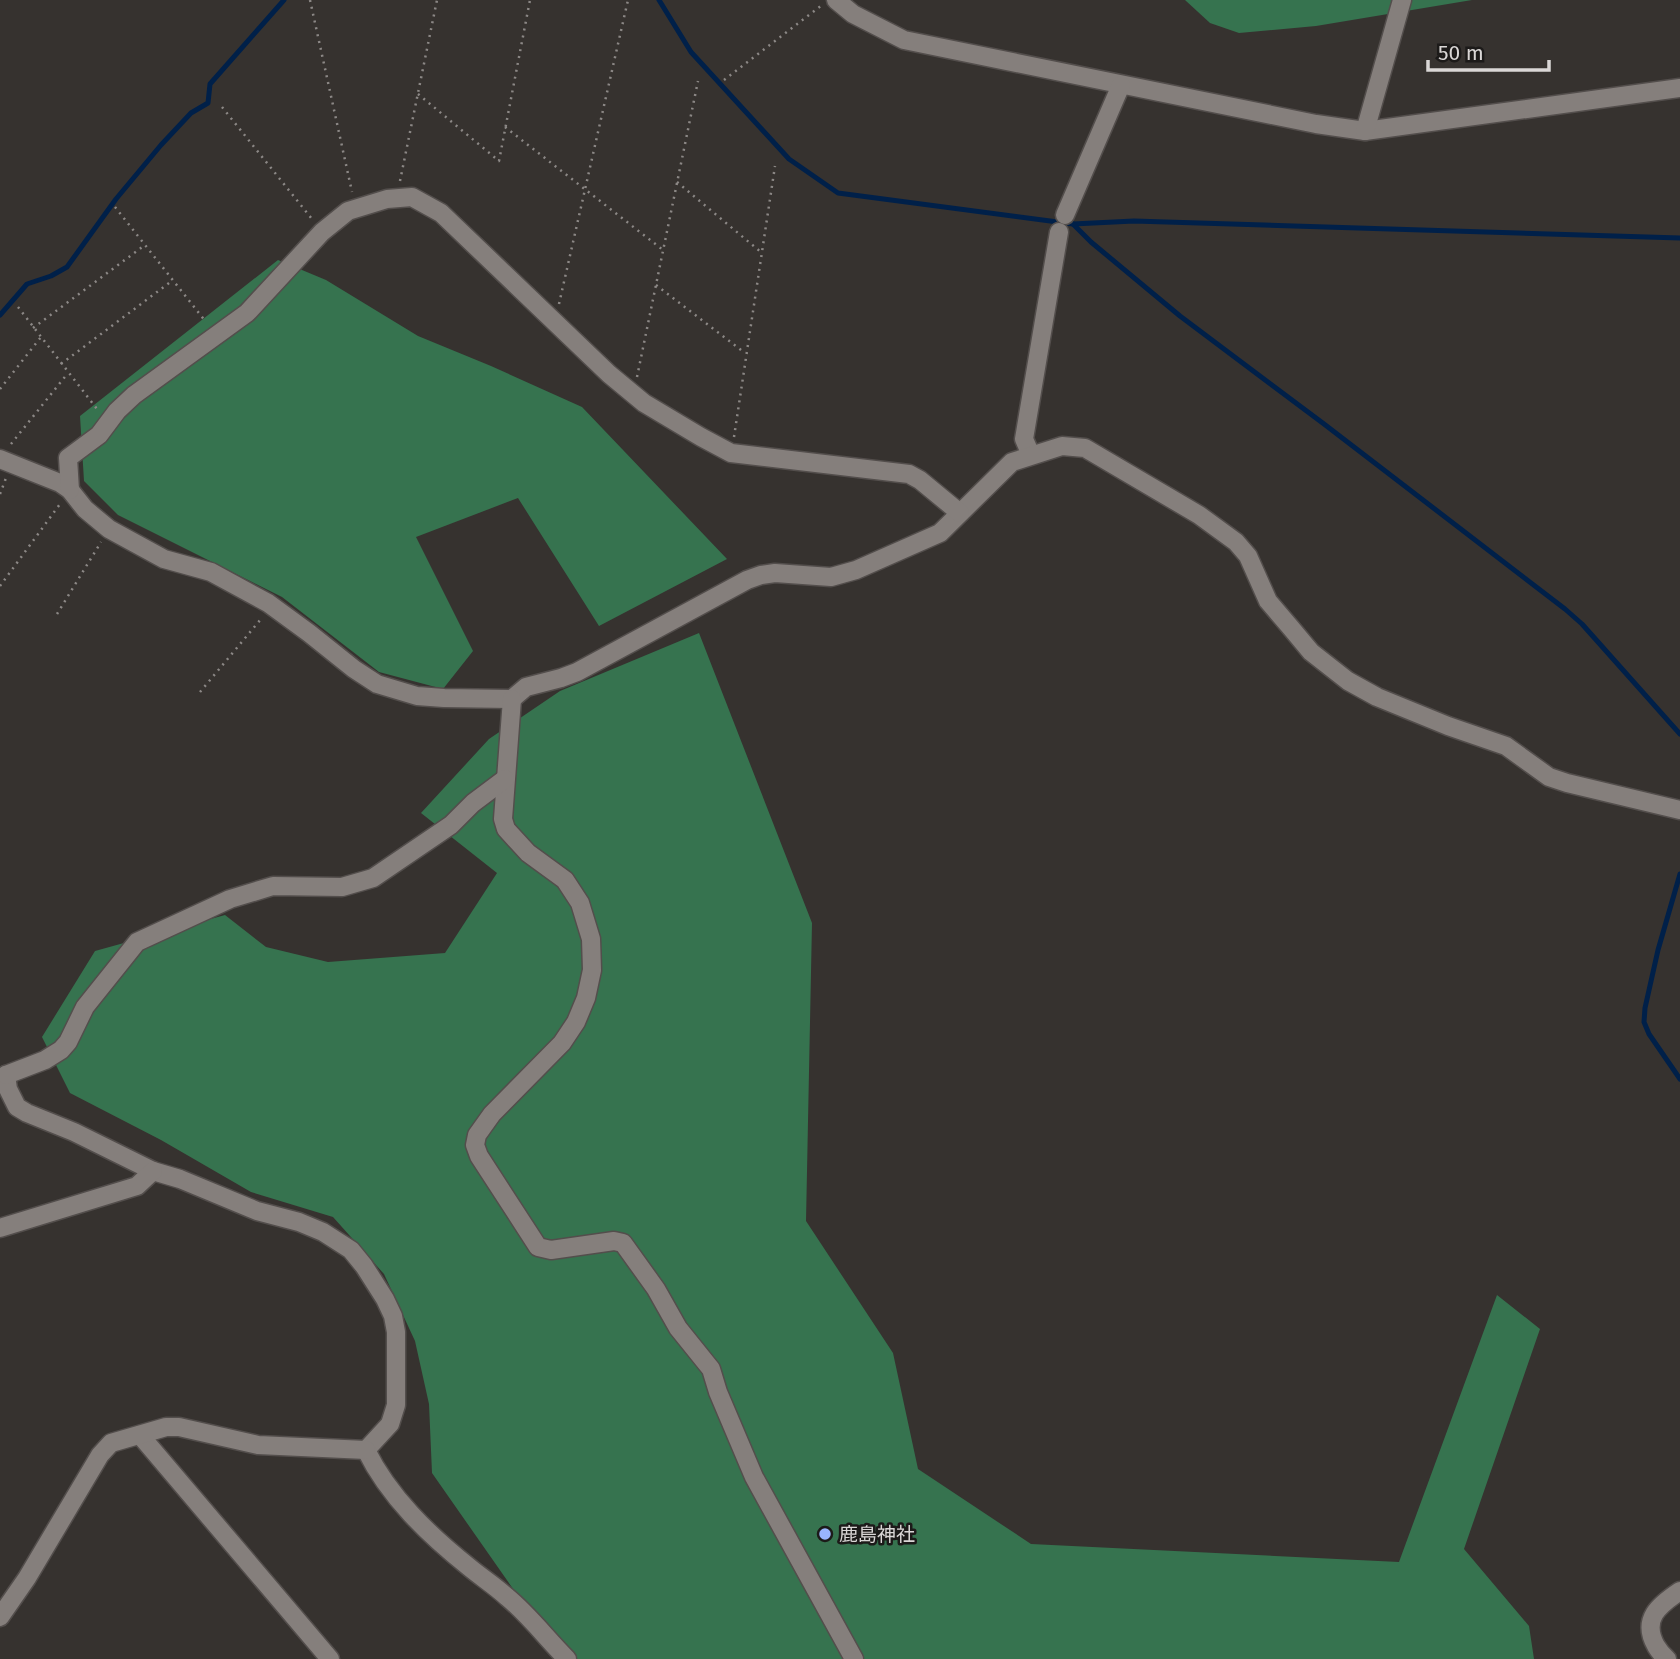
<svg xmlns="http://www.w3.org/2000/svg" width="1680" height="1659" viewBox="0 0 1680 1659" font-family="'Fira Sans','Noto Sans JP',sans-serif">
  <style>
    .forest { fill: #36734f }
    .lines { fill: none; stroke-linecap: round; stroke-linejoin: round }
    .stream { stroke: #002049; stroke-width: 5 }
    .street-casing { stroke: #534e4c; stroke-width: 21 }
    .path { stroke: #8c8886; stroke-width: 2.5; stroke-dasharray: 2 5; stroke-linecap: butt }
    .street { stroke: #857f7c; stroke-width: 18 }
    .poi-dot { fill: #99b5fd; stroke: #1c1a19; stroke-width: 2.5 }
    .labels { text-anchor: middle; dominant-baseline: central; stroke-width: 5; stroke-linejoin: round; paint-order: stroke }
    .poi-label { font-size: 19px; fill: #dad7d6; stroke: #1c1a19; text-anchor: start }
  </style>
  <rect width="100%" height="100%" fill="#36322f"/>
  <g class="forest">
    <polygon points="1185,0 1472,0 1316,26 1239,33 1210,23"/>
    <polygon points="278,260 326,280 418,336 491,366 582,407 727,559 599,626 518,498 416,537 473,651 443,689 379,672 282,597 118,515 84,481 80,416"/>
    <polygon points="699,633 812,923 806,1221 893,1353 918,1469 1031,1544 1399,1562 1497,1295 1540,1329 1464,1549 1529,1626 1534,1659 562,1659 432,1473 429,1404 415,1341 384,1274 333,1217 251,1192 161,1140 70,1093 42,1037 95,951 225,915 266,947 328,962 445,953 497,873 421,813 489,739 560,691"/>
  </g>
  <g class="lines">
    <g class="stream">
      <polyline points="659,0 691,52 789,159 838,193 1073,224 1134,221 1680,238"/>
      <polyline points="1073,224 1091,242 1180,316 1324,424 1565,609 1582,624 1680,734"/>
      <polyline points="0,315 27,284 51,276 67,267 116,199 161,145 191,113 208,103 210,84 284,0"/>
      <polyline points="1680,874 1658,950 1645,1008 1644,1022 1649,1034 1680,1079"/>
    </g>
    <g class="street-casing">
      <g id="street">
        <polyline points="836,0 853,14 904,40 1316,124 1365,131 1680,88"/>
        <polyline points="1365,131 1402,0"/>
        <polyline points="1065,215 1121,85"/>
        <polyline points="1031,455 1024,439 1059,232"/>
        <polyline points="0,459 60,483 70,490 85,509 109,529 164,559 211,572 268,603 309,633 354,669 377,684 417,696 444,698 512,699 526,687 561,678 577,672 747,580 761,575 775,573 831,577 856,570 940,533 1012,462 1062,446 1085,448 1199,515 1236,542 1248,556 1268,601 1291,628 1311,652 1348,681 1377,697 1448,726 1506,746 1549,777 1567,783 1680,810"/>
        <polyline points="70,490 68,458 99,435 117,411 134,395 247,313 322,232 348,211 387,199 412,197 441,213 609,374 644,403 701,437 731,453 909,474 920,480 960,513"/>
        <polyline points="512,699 503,819 506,829 528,853 565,880 580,903 591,939 592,970 586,998 576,1022 562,1043 492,1114 477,1135 475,1145 479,1156 538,1247 551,1250 614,1241 623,1243 656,1289 678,1328 711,1369 718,1392 754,1477 854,1659"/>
        <polyline points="6,1075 8,1089 17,1107 27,1113 74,1132 153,1171 180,1179 257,1211 299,1222 323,1232 351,1250 364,1266 385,1299 393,1316 396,1332 396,1405 390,1424 366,1450"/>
        <polyline points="6,1075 45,1060 61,1050 68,1042 85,1007 137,942 230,899 273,886 342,887 373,878 451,825 473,803 505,779"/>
        <polyline points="0,1228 137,1186 153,1171"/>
        <polyline points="140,1435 330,1659"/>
        <path d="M 366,1450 C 389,1497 429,1535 469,1567 C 481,1577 495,1586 507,1597 C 529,1615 547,1639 567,1659"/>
        <polyline points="0,1617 27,1578 100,1455 111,1443 166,1427 179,1427 258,1445 366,1450"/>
        <path d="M 1667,1659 C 1662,1655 1659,1651 1656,1646 C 1641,1619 1659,1605 1680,1591"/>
      </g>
    </g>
    <g class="path">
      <polyline points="310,0 352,192"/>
      <polyline points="724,80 822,5"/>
      <polyline points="418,94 499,161 530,0"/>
      <polyline points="222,107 312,219"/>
      <polyline points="505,127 663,250"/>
      <polyline points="400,181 437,0"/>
      <polyline points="677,182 762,253"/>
      <polyline points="115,207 206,322"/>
      <polyline points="656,285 745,353"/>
      <polyline points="559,304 628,0"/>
      <polyline points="18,307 97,409"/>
      <polyline points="33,328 145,245"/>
      <polyline points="61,364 173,280"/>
      <polyline points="637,377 698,81"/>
      <polyline points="0,389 41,337"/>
      <polyline points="734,437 775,166"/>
      <polyline points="11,444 68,373"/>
      <polyline points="0,494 6,478"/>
      <polyline points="0,586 60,504"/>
      <polyline points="57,614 101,542"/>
      <polyline points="200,692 261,619"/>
    </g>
    <use href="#street" class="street"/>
  </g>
  <circle class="poi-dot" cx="825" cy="1534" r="7"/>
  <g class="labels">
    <g class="poi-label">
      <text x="839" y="1534">鹿島神社</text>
    </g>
  </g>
  <path d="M1428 60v10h121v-10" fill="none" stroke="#dad7d6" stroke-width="3.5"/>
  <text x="1438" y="60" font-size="21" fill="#dad7d6" stroke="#1c1a19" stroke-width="5" paint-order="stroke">50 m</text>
</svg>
